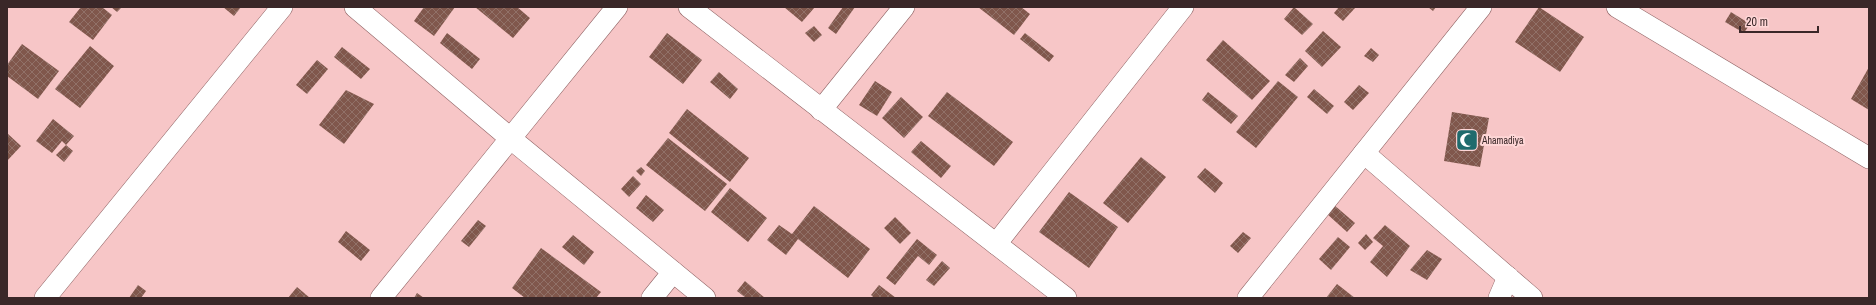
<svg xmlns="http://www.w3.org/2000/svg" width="1876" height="305" viewBox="0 0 1876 305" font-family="'Archivo Narrow',sans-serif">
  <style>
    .building { fill: url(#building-cross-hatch) }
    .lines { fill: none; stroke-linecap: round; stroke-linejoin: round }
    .minor-casing { stroke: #906465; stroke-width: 22 }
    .minor { stroke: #fff; stroke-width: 21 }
    .labels { text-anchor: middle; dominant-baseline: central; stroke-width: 4; stroke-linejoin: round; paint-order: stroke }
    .poi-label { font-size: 10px; fill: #3a2728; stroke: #fed6d6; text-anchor: start }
  </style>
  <defs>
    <pattern id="building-cross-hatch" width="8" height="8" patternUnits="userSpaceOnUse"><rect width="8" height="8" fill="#80574c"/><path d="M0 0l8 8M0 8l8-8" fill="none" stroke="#917168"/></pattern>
  </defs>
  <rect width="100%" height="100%" fill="#f7c6c7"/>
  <g class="building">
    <polygon points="81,7 102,7 112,15 93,40 69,22"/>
    <polygon points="111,7 122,7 117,12"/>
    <polygon points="223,7 241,7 234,16"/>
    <polygon points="424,7 455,7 434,36 414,21"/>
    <polygon points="475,7 517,7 530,18 513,38"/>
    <polygon points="784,7 815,7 802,22"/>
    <polygon points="843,7 855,7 836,34 828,28"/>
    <polygon points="978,7 1021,7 1030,14 1014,35"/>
    <polygon points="1294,7 1313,24 1302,35 1284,19"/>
    <polygon points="1339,7 1356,7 1343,21 1334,13"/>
    <polygon points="1428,7 1436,7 1433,11"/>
    <polygon points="1539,7 1584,37 1560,72 1515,42"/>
    <polygon points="1731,12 1750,24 1744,33 1725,22"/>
    <polygon points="814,26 822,35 814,42 805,33"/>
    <polygon points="1323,31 1341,47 1322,67 1305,51"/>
    <polygon points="447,33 480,59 472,69 440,43"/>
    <polygon points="667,33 702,60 683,84 649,57"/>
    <polygon points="1025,33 1054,56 1049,62 1020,39"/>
    <polygon points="1223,40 1270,81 1252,100 1206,60"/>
    <polygon points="22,44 59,71 38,99 7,76 7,65"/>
    <polygon points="90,46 114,66 80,108 55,89"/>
    <polygon points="342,47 370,69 361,79 334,57"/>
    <polygon points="1371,48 1379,55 1373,62 1364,56"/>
    <polygon points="1300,58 1308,66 1294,82 1285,75"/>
    <polygon points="317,60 328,69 307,94 296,85"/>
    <polygon points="1869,67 1869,110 1851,99"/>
    <polygon points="719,72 738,89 730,99 710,82"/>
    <polygon points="875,81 892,92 877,116 859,105"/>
    <polygon points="1278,81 1298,97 1256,148 1236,132"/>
    <polygon points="1359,85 1369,93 1353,110 1344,102"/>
    <polygon points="1314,89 1334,106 1327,114 1307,97"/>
    <polygon points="346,90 374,104 344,144 319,125"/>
    <polygon points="947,92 1013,142 994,166 928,116"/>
    <polygon points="1208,92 1238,116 1231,124 1202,100"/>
    <polygon points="901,97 923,117 904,138 882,118"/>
    <polygon points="687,109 749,158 730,182 669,133"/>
    <polygon points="1452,112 1489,118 1480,167 1444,161"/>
    <polygon points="53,119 74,136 66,145 62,141 52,153 36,141"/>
    <polygon points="7,133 21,146 7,161"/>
    <polygon points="668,138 727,184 705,211 646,165"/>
    <polygon points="921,141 951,166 941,178 911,152"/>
    <polygon points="66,145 73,151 64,162 56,155"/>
    <polygon points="1141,157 1166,177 1128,223 1103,203"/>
    <polygon points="641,167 645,171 641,176 636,171"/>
    <polygon points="1205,168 1223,183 1215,193 1197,177"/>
    <polygon points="633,176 641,184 629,197 621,189"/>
    <polygon points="730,188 767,218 748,242 711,212"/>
    <polygon points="1069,192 1118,227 1089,268 1039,232"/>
    <polygon points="646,195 664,210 653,222 636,208"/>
    <polygon points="1334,205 1355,223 1347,232 1326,213"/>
    <polygon points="814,206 870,249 848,278 798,239 786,255 767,240 779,225 792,234"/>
    <polygon points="895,217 911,233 900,244 884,228"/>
    <polygon points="478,220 486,226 469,247 461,241"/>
    <polygon points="1385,225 1410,246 1387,277 1370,262 1383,246 1373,238"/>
    <polygon points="346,231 370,250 361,261 338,242"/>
    <polygon points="1243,232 1251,238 1238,253 1230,246"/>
    <polygon points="1366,234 1373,242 1365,250 1358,243"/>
    <polygon points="573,235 594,252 584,265 562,247"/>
    <polygon points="1338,237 1350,247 1331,270 1319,259"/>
    <polygon points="917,239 937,255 929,265 918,256 895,285 886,278"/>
    <polygon points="541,248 601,292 596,298 525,298 512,288"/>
    <polygon points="1427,250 1442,259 1427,280 1410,270"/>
    <polygon points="942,261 950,268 934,286 926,280"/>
    <polygon points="745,281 765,298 746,298 737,291"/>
    <polygon points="1337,284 1355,298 1326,298"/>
    <polygon points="138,285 146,291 141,298 129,298"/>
    <polygon points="879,285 896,298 874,298 871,295"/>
    <polygon points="297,287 310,298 288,298"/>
    <polygon points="417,293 424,298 414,298"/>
  </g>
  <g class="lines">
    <g class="minor-casing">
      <g id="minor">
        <polyline points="355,7 510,138 705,298"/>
        <polyline points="689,7 1066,298"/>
        <polyline points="1617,7 1869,158"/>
        <polyline points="821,110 904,7"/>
        <polyline points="1364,153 1532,298"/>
        <polyline points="996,244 1183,7"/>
        <polyline points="45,298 282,7"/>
        <polyline points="381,298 617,7"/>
        <polyline points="652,298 673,272"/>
        <polyline points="1248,298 1481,7"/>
        <polyline points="1499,298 1508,277"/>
      </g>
    </g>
    <use href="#minor" class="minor"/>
  </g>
  <defs>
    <g id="mosque-square" transform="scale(1.15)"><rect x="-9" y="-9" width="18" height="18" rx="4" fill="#1f6b6d" stroke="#fed6d6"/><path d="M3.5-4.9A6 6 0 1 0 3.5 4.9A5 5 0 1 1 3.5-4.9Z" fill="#fff"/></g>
  </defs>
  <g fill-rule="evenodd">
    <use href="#mosque-square" x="1467" y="140"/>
  </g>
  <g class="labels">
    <g class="poi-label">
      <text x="1482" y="140">Ahamadiya</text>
    </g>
  </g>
  <rect width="1876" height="305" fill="none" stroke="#3a2728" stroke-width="16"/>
  <path d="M1740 26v6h78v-6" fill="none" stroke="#3a2728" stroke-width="2"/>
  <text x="1746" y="26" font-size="12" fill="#3a2728" stroke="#fed6d6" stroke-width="3" paint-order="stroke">20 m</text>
</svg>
